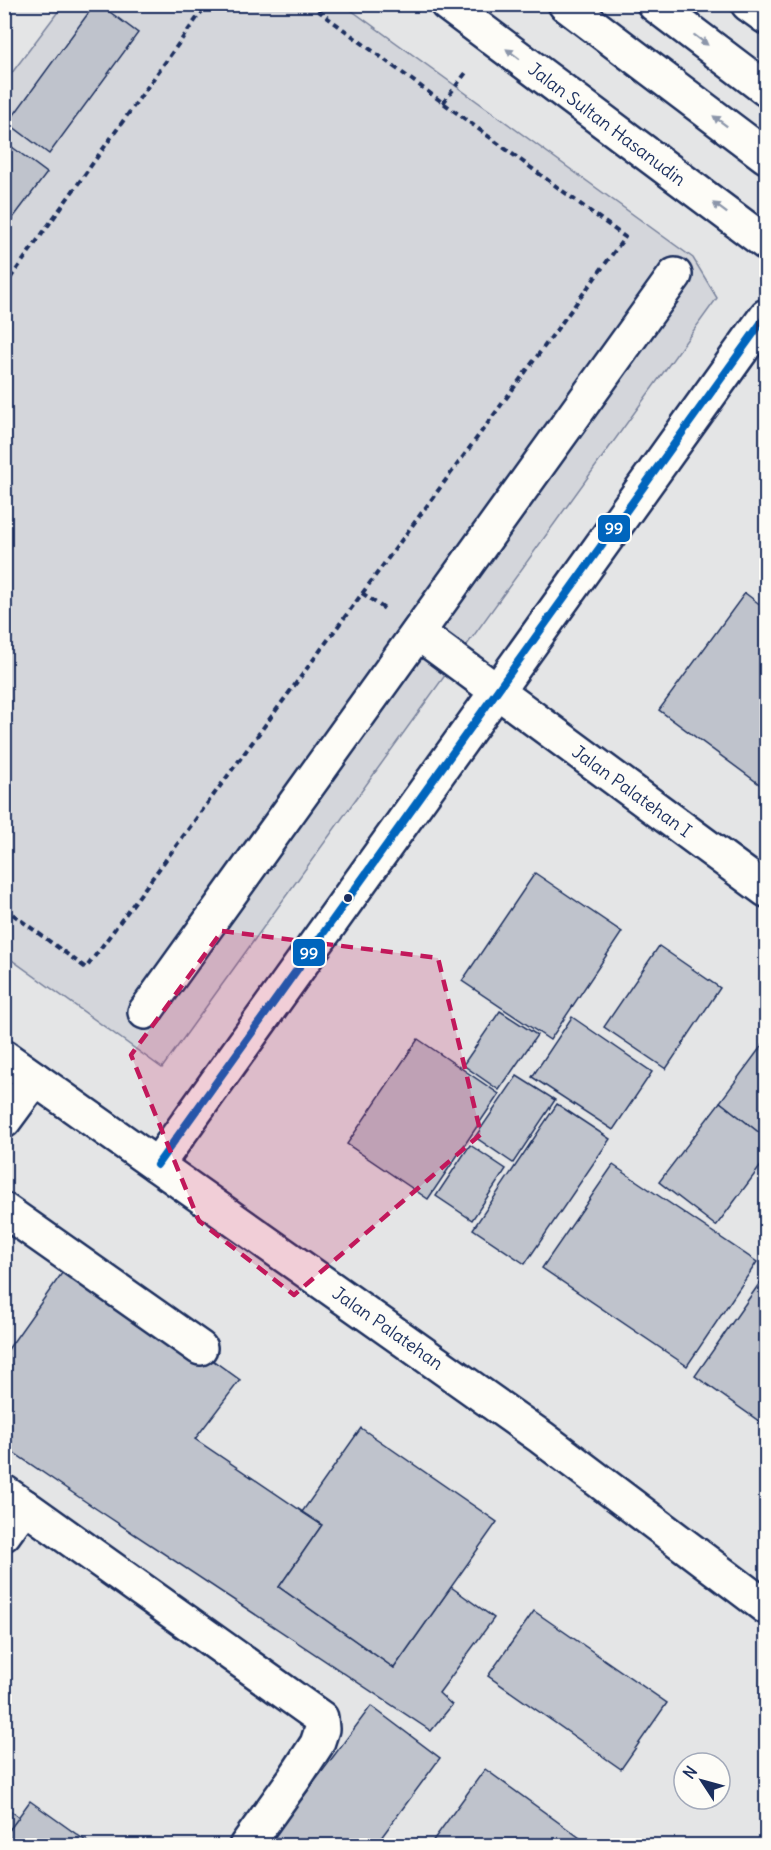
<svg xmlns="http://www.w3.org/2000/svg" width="771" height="1850" viewBox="0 0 771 1850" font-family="Delius,sans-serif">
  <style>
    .built { fill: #e4e5e6; fill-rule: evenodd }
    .green { fill: #d4d6db; stroke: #78829c; stroke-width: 1.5 }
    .building { fill: #bfc3cc; stroke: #1b2f5e; stroke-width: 1.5 }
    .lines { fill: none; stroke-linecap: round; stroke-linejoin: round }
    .minor-casing { stroke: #1b2f5e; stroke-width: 38 }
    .major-casing { stroke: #1b2f5e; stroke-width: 38 }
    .path { stroke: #1b2f5e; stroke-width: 4; stroke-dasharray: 6 4.5; stroke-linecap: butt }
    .minor { stroke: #fdfcf7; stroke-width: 33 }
    .major { stroke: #fdfcf7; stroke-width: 33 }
    .bus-1-casing { stroke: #fdfcf7; stroke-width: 12 }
    .bus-1 { stroke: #0065bd; stroke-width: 8 }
    .oneway { fill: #8c96aa }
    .marked { fill: #c2185b; fill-opacity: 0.2; stroke: #c2185b; stroke-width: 4.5; stroke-dasharray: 12 8; stroke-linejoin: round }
    .bus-dot { fill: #1b2f5e; stroke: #fdfcf7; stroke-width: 2 }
    .labels { text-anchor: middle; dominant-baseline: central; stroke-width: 6; stroke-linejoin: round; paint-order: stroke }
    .street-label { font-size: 18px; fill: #1b2f5e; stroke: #fdfcf7 }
    .line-badge { stroke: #fdfcf7; stroke-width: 2 }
    .badge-label { font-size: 16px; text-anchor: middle; font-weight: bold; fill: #fff }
  </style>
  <rect width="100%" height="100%" fill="#f4f4f1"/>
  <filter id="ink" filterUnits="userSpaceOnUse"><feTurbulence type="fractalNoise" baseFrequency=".0167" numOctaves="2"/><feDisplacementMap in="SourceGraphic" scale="12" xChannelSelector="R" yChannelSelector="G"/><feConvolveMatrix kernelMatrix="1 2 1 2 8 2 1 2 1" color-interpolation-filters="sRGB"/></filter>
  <g filter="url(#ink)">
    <path class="built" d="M 5,5 L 766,5 L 766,1845 L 5,1846 ZM 684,1763 L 720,1763 L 720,1799 L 684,1799 Z"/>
    <polygon class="green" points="63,5 344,5 693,258 717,298 162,1068 5,955 5,82"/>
    <g class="building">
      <polygon points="95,4 99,4 138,33 49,154 8,123"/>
      <polygon points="4,141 47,173 4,230"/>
      <polygon points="745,593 766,609 766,789 659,710"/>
      <polygon points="535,873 622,932 550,1040 462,981"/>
      <polygon points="659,946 720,988 666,1069 604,1027"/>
      <polygon points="500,1011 537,1035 499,1090 463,1065"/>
      <polygon points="572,1017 652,1072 613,1130 532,1077"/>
      <polygon points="418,1039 499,1094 428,1199 347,1144"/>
      <polygon points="766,1040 766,1138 720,1102"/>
      <polygon points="517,1076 555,1100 513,1163 475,1137"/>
      <polygon points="720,1102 766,1138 766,1159 716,1226 659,1182"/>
      <polygon points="557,1104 610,1139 525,1264 473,1229"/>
      <polygon points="470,1145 506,1169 472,1220 436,1196"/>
      <polygon points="613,1165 757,1262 687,1366 542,1268"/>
      <polygon points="72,1259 240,1380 195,1439 322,1525 279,1587 394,1668 451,1587 494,1618 439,1693 452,1705 431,1731 95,1508 4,1446 4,1355"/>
      <polygon points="766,1274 766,1426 695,1376"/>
      <polygon points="361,1428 497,1522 394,1668 279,1587 322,1525 302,1512"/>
      <polygon points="534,1611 667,1703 621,1769 488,1676"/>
      <polygon points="371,1706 440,1758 375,1846 286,1846 274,1836"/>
      <polygon points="485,1769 591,1846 429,1846"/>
      <polygon points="30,1801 93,1846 4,1846 4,1837"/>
      <polygon points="4,1806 19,1817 4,1837"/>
    </g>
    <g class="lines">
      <g class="minor-casing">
        <g id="minor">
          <polyline points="418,633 766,890"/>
          <polyline points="145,1012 675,275"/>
          <polyline points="4,1057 541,1437 766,1607"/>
          <polyline points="4,1121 35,1079"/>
          <polyline points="157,1165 766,316"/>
          <polyline points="4,1210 200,1348"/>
          <polyline points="4,1492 24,1506 4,1534"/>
          <polyline points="24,1506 321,1718 322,1729 317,1744 294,1779 246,1846"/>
        </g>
      </g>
      <g class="major-casing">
        <g id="major">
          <polyline points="447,4 766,243"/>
          <polyline points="565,4 766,156"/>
          <polyline points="654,4 766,89"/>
          <polyline points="748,4 766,17"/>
        </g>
      </g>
      <g class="path">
        <polyline points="443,103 468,70"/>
        <polyline points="4,287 207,4"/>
        <polyline points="362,593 386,610"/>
        <polyline points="4,908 86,968 625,237 309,4"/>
      </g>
      <use href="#minor" class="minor"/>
      <use href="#major" class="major"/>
      <g class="bus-1-casing">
        <polyline id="bus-1" points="157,1165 766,316"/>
      </g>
      <use href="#bus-1" class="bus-1"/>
    </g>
    <defs><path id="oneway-solid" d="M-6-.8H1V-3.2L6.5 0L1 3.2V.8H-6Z" transform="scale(1.5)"/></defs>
    <g class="oneway">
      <use href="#oneway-solid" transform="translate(701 40) rotate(37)"/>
      <use href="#oneway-solid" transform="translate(513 54) rotate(-143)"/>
      <use href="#oneway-solid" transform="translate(720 121) rotate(-143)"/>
      <use href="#oneway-solid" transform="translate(720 208) rotate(-143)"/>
    </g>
  </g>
  <path class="marked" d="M 222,931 L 438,958 L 481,1134 L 294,1295 L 199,1221 L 131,1055 Z"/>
  <circle class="bus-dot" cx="348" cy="898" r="5"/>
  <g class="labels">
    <g class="street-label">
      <text transform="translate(607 124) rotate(37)">Jalan Sultan Hasanudin</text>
      <text transform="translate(632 791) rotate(36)">Jalan Palatehan I</text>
      <text transform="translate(388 1328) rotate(35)">Jalan Palatehan</text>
    </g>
  </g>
  <g class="line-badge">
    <rect x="597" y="514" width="34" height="29" rx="6" fill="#0065bd"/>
    <rect x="292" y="938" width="34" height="29" rx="6" fill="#0065bd"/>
  </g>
  <g class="badge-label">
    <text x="614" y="534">99</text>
    <text x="309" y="959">99</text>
  </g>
  <rect width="771" height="1850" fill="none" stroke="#fdfcf7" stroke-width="24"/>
  <rect x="12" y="12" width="747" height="1826" fill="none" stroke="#1b2f5e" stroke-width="2" filter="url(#ink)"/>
  <g transform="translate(702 1781) rotate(306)"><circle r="28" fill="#fdfcf7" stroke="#a3aaba" stroke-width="1.5"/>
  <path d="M0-4.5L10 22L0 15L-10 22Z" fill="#1b2f5e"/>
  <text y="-9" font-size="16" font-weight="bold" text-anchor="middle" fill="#1b2f5e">N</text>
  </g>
</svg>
